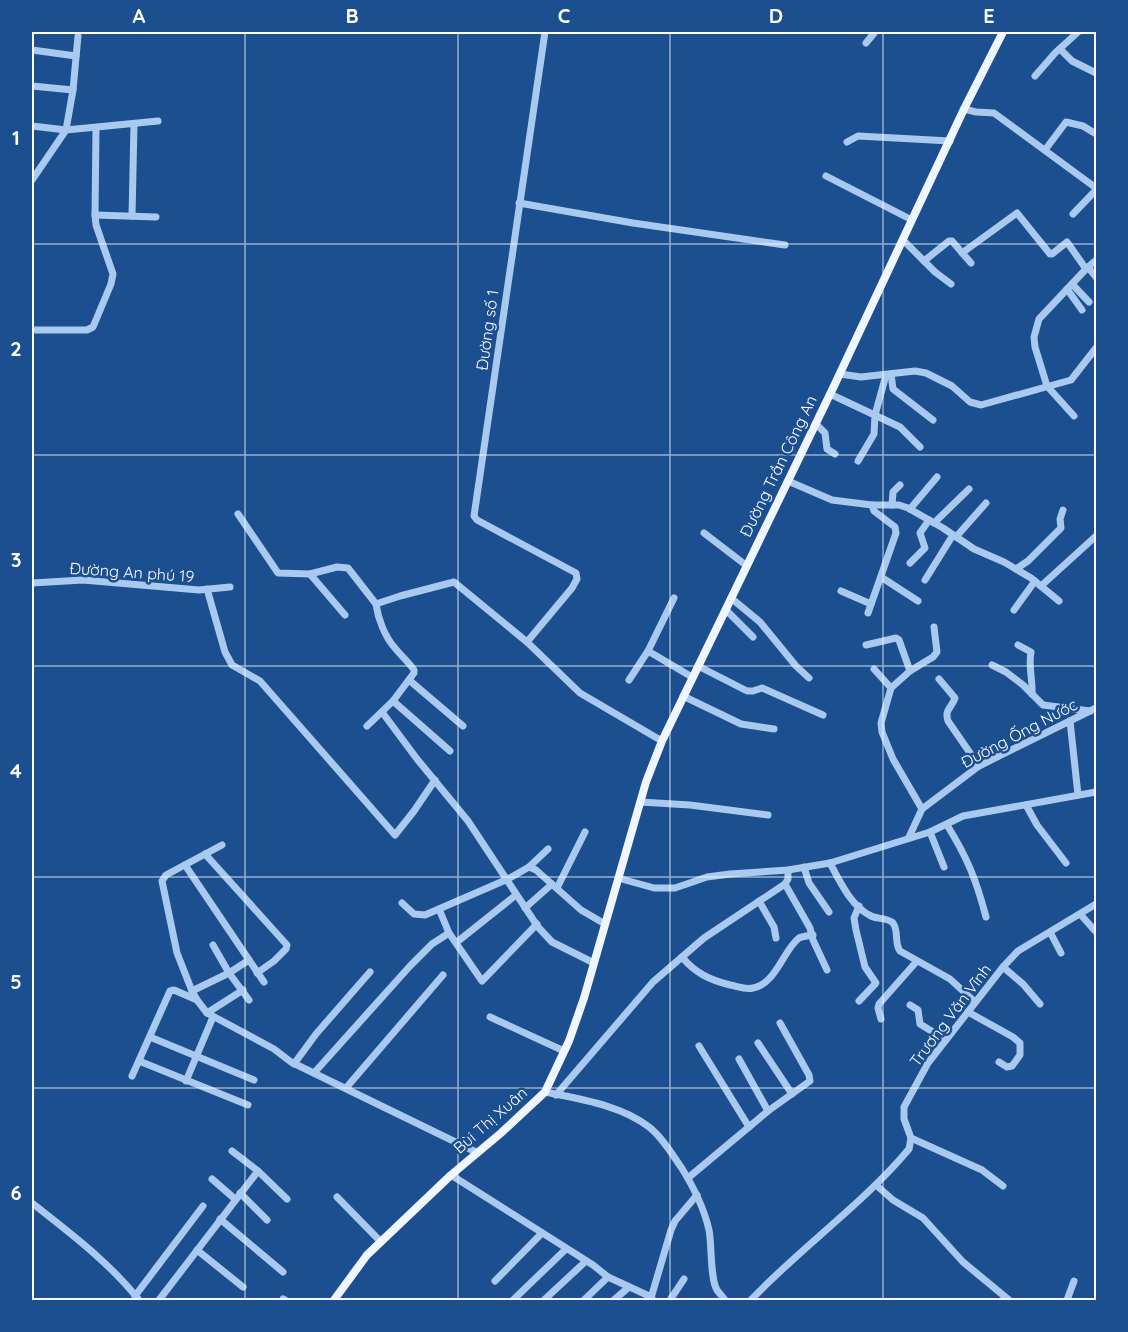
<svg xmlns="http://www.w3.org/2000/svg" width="1128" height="1332" viewBox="0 0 1128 1332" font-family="Quicksand,sans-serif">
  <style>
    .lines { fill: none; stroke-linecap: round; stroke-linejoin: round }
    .minor { stroke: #a9c9ee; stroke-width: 7 }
    .major { stroke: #f0f6ff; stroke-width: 8 }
    .grid { fill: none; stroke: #fff; stroke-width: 1.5; stroke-opacity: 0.55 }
    .labels { text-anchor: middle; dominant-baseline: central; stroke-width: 5; stroke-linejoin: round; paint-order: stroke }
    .street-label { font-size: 16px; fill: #fff; stroke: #1b4f8f }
    .neatline { fill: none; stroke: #fff; stroke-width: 2 }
    .grid-label { font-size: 20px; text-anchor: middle; font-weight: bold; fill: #fff }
  </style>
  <rect width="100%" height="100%" fill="#1b4f8f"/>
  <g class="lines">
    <g class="minor">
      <polyline points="545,32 474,516 477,520 576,573 577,579 572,588 527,642 580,693 662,741"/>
      <polyline points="866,43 875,32"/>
      <polyline points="1060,49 1072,61 1096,73"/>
      <polyline points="32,50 76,56"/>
      <polyline points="1035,76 1055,53 1078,32"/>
      <polyline points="32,86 73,90"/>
      <polyline points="964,109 976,112 994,113 1096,188"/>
      <polyline points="32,126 66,130 158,121"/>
      <polyline points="847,142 858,136 950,141"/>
      <polyline points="1045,150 1066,122 1083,126 1096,134"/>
      <polyline points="826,176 912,220"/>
      <polyline points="32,180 66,130 73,90 78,36"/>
      <polyline points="519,203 633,223 785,245"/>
      <polyline points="1073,214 1096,190"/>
      <polyline points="95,215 156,217"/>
      <polyline points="132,216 134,124"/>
      <polyline points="903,240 924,261 949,241 952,241 971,263"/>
      <polyline points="962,253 1017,213 1050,254 1052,254 1067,242 1086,269 1096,260"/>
      <polyline points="924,261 935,272 951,284"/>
      <polyline points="1088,267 1096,277"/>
      <polyline points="1072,284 1089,302"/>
      <polyline points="1067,289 1082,310"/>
      <polyline points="32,330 87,330 93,327 111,284 113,274 96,225 95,215 96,128"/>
      <polyline points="840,374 861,377 915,371 926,373 952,386 970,402 981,405 1071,380 1096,348"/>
      <polyline points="891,374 893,389 933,420"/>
      <polyline points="830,394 900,427 920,447"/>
      <polyline points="1074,416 1047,386 1035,347 1034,337 1039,319 1086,269"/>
      <polyline points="816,424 825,433 827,449 835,454"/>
      <polyline points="858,461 874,434 875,415 886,375"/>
      <polyline points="788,481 832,500 872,505 899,505 908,508 943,528 974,549 1004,562 1031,578 1059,601"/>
      <polyline points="892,505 893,492 900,485"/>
      <polyline points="910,509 937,477"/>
      <polyline points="238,514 278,573 310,574 337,567 348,568 376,604 400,596 454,582 527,642"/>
      <polyline points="934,523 969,489"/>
      <polyline points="704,533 747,566"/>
      <polyline points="956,537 986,503"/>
      <polyline points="910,563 925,548 920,533 929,520"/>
      <polyline points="1016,569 1028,561 1061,528 1060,519 1063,510"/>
      <polyline points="310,574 345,615"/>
      <polyline points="881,577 918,601"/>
      <polyline points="925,580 953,535"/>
      <polyline points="32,583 83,580 199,590 230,587"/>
      <polyline points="1041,586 1096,536"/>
      <polyline points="207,589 225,652 232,665 260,681 395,835 414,811 435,780"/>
      <polyline points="841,591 871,604"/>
      <polyline points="674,598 648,651 692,677"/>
      <polyline points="731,598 760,622 796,666 809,678"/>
      <path d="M 376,604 C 378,619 385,637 395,648 C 401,656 409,662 414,670 L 414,673 L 393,701 L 450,751"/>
      <polyline points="726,610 753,637"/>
      <polyline points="1014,610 1035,581"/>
      <polyline points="868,613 896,533 895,527 874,511 872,505"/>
      <polyline points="866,645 896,638 899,640 910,671"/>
      <path d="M 1018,645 L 1031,652 C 1028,667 1033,680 1032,694"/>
      <polyline points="992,665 1006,672 1023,685 1043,705 1090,711"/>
      <polyline points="698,666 747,691 753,691 762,688 823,715"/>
      <polyline points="874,669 891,688"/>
      <path d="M 939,679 L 955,698 C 952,708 944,709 948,721 L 979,766"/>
      <polyline points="409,680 463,726"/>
      <polyline points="629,680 648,651"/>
      <polyline points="683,696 741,724 774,729"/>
      <polyline points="382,712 417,759 468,821 538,927 552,942 594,963"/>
      <polyline points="1070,721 1078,795"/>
      <polyline points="367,726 393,701"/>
      <polyline points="640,802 690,805 768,815"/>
      <polyline points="1026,805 1037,825 1066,863"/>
      <polyline points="922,809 893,759 882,732 881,723 891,688 910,671 933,657 937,652 934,627"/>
      <path d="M 947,825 C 967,857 976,879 986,917"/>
      <polyline points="930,832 944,867"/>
      <polyline points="909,837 922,809 979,766 1096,708"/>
      <polyline points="222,845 166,875 162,881 177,953 192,991 197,1000 207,1013 274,1049 291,1062 476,1152"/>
      <polyline points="205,854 287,945 286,949 274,961 257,973"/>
      <path d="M 830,863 C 840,882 851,906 871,916 C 877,919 889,918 893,923 C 899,931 894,943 900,951 L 950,979 L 975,1002"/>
      <polyline points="185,865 264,982"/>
      <polyline points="529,867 548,849"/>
      <polyline points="804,867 809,883 829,912"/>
      <polyline points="618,878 654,888 675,888 707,877 730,874 788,870 830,863 930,832 963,816 1096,792"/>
      <polyline points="785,884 810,928 813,940 827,970"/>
      <polyline points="557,888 585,832"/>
      <polyline points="759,901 774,927 776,938"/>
      <polyline points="402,903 414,914 425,915 508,879 529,867 536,870 581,910 605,924"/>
      <polyline points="859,906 854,918 856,930 865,967 876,983 859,1001"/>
      <polyline points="525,908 552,884"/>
      <polyline points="439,909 449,933 482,981 537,924"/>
      <polyline points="1081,915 1096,932"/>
      <polyline points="1050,932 1061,953"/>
      <polyline points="457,942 516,895"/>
      <polyline points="213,945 229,973 249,960"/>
      <path d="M 682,957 C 695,973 710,980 730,985 C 737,986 745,990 753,988 C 776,984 784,949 799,938 C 803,936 808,936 813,935"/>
      <polyline points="1003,967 1023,984 1040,1004"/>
      <polyline points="192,991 229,973 249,1000"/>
      <polyline points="910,1005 918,1010 920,1024 946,1040"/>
      <polyline points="968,1012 1013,1037 1020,1043 1020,1055 1012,1066 1007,1067 999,1062"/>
      <polyline points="207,1013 243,990"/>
      <polyline points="490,1017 564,1051"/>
      <polyline points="881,1019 878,1008 879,1004 917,961"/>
      <polyline points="150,1037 254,1080"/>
      <polyline points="758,1043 792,1094"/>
      <polyline points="699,1046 749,1127"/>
      <polyline points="739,1059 768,1111"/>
      <polyline points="139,1061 248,1105"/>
      <polyline points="294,1064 316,1034 370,972"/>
      <polyline points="314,1073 410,966 432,944 449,933"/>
      <polyline points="132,1076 170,991 174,990 197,1000"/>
      <polyline points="186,1081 213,1017"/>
      <polyline points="346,1088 443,975"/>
      <path d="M 545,1092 C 579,1099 621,1105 649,1127 C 662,1137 672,1154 681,1167 C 693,1186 704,1208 709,1230 C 712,1245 710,1279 717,1290 C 719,1293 723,1297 725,1300"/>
      <polyline points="556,1095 653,982 704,938 785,884 788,879 788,870"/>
      <polyline points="911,1138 982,1170 1003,1186"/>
      <polyline points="232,1151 258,1171 287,1199"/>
      <polyline points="451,1175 593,1265 608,1277 647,1295 653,1300"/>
      <polyline points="688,1178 768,1111 810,1081 809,1075 780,1023"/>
      <polyline points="212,1179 235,1199"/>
      <polyline points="876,1185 893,1200 923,1218 963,1262 1009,1300"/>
      <polyline points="240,1193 267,1220"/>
      <polyline points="337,1197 381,1242"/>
      <path d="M 32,1203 C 70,1233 109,1262 139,1300"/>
      <polyline points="220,1219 283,1272"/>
      <polyline points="197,1250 243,1287"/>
      <polyline points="495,1281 542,1233"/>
      <polyline points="135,1296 203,1206"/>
      <polyline points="651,1298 671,1230 675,1221 697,1195"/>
      <polyline points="283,1299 285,1300"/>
      <polyline points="159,1300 258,1171"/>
      <polyline points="513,1300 566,1249"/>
      <polyline points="544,1300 586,1261"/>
      <polyline points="584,1300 608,1277"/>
      <polyline points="614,1300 629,1287"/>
      <polyline points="670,1300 684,1279"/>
      <path d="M 751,1300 C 801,1247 862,1205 909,1149 L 911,1138 L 904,1119 L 904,1107 L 928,1063 L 1003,967 L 1018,951 L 1096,904"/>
      <polyline points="1067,1300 1074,1281"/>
    </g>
    <polyline class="major" points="334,1300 367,1255 451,1175 501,1133 545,1092 569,1041 584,998 646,782 662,741 834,386 964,109 1003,32"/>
  </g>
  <path class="grid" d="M 245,32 L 245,1300M 458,32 L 458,1300M 670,32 L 670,1300M 883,32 L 883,1300M 32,244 L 1096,244M 32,455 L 1096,455M 32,666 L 1096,666M 32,877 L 1096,877M 32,1088 L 1096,1088"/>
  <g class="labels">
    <g class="street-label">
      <text transform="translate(487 330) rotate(-82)">Đường số 1</text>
      <text transform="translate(778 466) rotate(-64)">Đường Trần Công An</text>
      <text transform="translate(132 572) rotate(4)">Đường An phú 19</text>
      <text transform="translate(1019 733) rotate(-28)">Đường Ống Nước</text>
      <text transform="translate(950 1015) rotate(-53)">Trương Văn Vĩnh</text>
      <text transform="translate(490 1120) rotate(-41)">Bùi Thị Xuân</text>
    </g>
  </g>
  <rect width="1128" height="1332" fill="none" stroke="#1b4f8f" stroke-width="66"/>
  <rect x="33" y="33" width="1062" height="1266" class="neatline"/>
  <g class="grid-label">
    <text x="139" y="23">A</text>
    <text x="352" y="23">B</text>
    <text x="564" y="23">C</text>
    <text x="776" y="23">D</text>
    <text x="989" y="23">E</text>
    <text x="16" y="145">1</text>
    <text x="16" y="356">2</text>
    <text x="16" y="567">3</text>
    <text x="16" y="778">4</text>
    <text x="16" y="989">5</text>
    <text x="16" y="1200">6</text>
  </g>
</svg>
